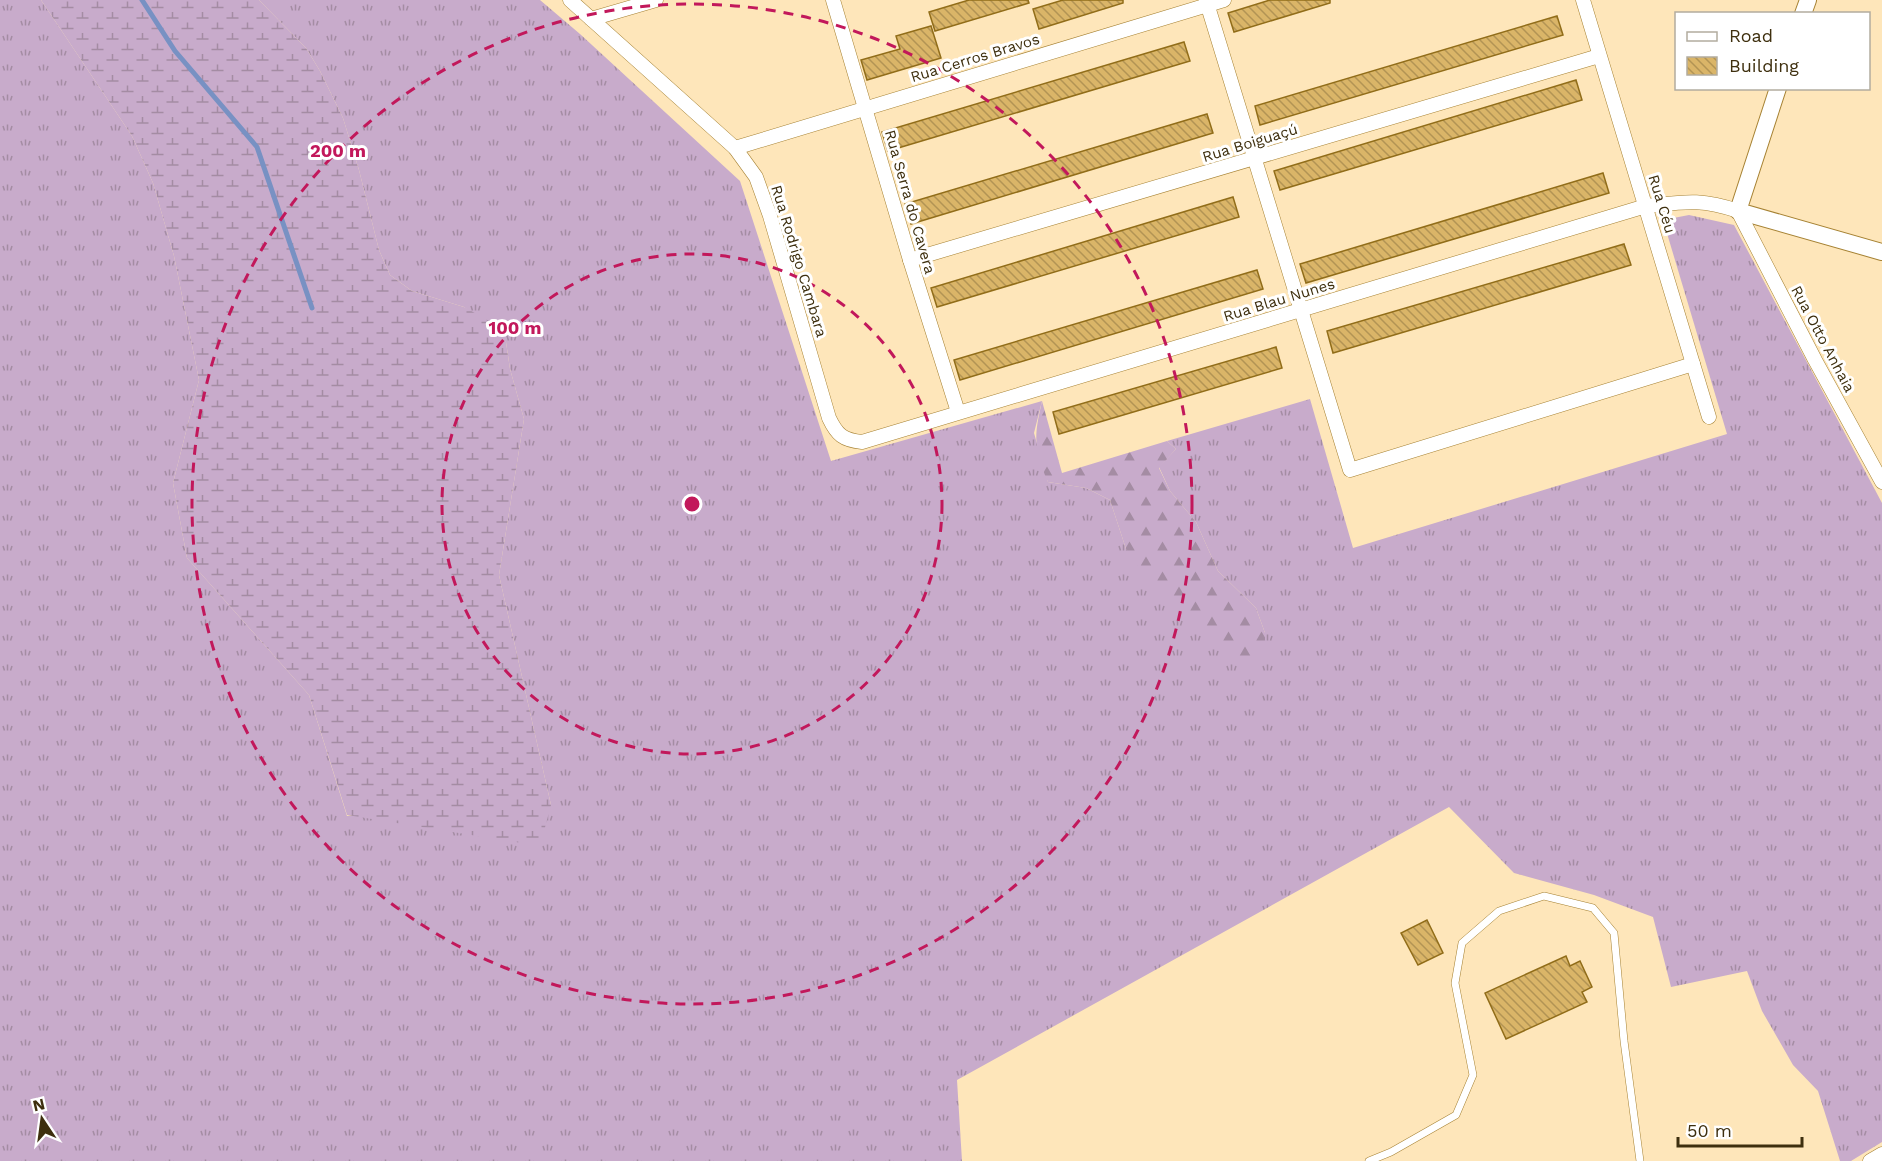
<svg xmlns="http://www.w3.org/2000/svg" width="1882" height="1161" viewBox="0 0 1882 1161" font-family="'Work Sans',sans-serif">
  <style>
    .grass { fill: url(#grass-tufts) }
    .forest { fill: url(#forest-firs) }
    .wetland { fill: url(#wetland-marsh) }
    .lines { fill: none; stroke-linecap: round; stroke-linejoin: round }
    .stream { stroke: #7891c3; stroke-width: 5 }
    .building { fill: url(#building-back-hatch); stroke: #916d19; stroke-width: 1.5 }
    .service-casing { stroke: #a68233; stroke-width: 8 }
    .minor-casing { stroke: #a68233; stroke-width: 15 }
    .tertiary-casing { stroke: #a68233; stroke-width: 18 }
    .service { stroke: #fff; stroke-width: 7 }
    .minor { stroke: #fff; stroke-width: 14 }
    .tertiary { stroke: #fff; stroke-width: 16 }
    .ring { fill: none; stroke: #c2185b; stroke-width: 3; stroke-dasharray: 10 8 }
    .labels { text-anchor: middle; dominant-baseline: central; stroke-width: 6; stroke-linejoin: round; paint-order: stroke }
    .street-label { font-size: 15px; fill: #3e2f0e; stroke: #fff }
    .centre { fill: #c2185b; stroke: #fff; stroke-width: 3 }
    .ring-label { font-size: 18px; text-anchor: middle; font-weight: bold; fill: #c2185b; stroke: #fff; stroke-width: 6; stroke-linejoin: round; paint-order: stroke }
  </style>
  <defs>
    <pattern id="grass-tufts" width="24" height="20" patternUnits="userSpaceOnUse" patternTransform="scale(1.5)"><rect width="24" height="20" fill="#c8abcb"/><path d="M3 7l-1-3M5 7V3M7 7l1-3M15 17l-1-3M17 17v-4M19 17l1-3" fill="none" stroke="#a48ca3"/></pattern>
    <pattern id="forest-firs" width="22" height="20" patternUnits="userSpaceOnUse" patternTransform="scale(1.5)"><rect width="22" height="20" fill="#c8abcb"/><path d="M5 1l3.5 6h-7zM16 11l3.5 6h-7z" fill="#a48ca3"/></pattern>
    <pattern id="wetland-marsh" width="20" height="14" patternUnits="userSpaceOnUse" patternTransform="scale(1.5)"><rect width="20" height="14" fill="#c8abcb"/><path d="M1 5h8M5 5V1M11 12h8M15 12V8" fill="none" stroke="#a48ca3"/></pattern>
    <pattern id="building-back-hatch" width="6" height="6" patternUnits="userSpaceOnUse" patternTransform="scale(1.5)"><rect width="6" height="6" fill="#dab568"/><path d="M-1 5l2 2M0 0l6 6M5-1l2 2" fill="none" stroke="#b29454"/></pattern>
  </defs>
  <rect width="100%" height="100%" fill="#fee6ba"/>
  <polygon class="grass" points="0,0 41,0 132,136 153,183 174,256 199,380 173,483 187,558 309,695 347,816 551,805 499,575 524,419 510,369 506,342 464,307 412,291 390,275 379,250 359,170 343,118 320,71 306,48 259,0 540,0 580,34 740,181 831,461 1042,401 1034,433 1048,482 1086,488 1110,500 1126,549 1265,633 1256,608 1218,571 1196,522 1170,491 1159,467 1176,449 1167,441 1310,399 1353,548 1727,434 1663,220 1689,215 1734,225 1882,503 1882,1142 1851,1161 1840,1161 1818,1091 1793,1065 1762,1011 1747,971 1671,987 1653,917 1594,895 1514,873 1449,807 957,1080 962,1161 0,1161"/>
  <path class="forest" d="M 1042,401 L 1062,473 L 1167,441 L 1176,449 L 1159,468 L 1170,491 L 1196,522 L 1218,571 L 1256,608 L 1265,633 L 1265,646 L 1259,659 L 1247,662 L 1212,645 L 1155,592 L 1126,549 L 1110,500 L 1086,488 L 1048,482 C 1033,448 1034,436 1042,401 Z"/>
  <polygon class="wetland" points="41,0 259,0 306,48 320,71 343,118 359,170 379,250 390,275 412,291 464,307 489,321 506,342 510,369 524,419 499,575 551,805 540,846 347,815 309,695 187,558 173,483 199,380 174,256 153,183 132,136"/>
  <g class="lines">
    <polyline class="stream" points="142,0 175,51 257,147 312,308"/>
  </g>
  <g class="building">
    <polygon points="969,0 1028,0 1029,3 935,31 929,12"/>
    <polygon points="1063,0 1123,0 1123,3 1039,29 1033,9"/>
    <polygon points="1270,0 1330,0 1330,3 1234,32 1228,13"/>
    <polygon points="1557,16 1563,35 1260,125 1255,106"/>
    <polygon points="931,26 941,58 867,80 861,60 900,49 896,36"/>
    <polygon points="1184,42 1190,61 888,151 882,132"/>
    <polygon points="1576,80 1582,100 1280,190 1274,171"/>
    <polygon points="1207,114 1213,133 911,224 905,204"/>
    <polygon points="1603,173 1609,193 1306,283 1300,264"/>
    <polygon points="1233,197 1239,217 937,307 931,288"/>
    <polygon points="1624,244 1631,265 1333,353 1327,331"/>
    <polygon points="1257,270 1263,289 960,380 954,360"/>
    <polygon points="1276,347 1282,368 1059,434 1053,412"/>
    <polygon points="1427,920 1443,953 1418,965 1401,933"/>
    <polygon points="1566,956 1570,966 1580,961 1592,987 1582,992 1587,1002 1506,1039 1485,993"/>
  </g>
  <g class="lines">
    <g class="service-casing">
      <polyline id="service" points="1369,1161 1391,1152 1456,1115 1473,1075 1455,983 1462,943 1499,911 1544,896 1593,908 1614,933 1624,1041 1640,1161"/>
    </g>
    <g class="minor-casing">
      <g id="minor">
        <path d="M 570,0 L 735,148 L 756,177 L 770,216 L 829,418 C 837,435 843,440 862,442 L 1646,206 C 1684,202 1700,198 1738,211 L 1815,360 L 1882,482"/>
        <polyline points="833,0 910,260 958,412"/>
        <polyline points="1206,0 1350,470 1693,364"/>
        <polyline points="1583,0 1709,417"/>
        <polyline points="591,19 656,0"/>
        <polyline points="735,148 1224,0"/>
        <polyline points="910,260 1599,56"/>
        <polyline points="1870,1161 1882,1154"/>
      </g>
    </g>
    <g class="tertiary-casing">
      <g id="tertiary">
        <polyline points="1803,14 1808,0"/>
        <polyline points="1778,88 1738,211 1882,252"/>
      </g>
    </g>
    <use href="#service" class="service"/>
    <use href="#minor" class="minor"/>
    <use href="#tertiary" class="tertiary"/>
  </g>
  <g class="ring">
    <circle cx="692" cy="504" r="250"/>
    <circle cx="692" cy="504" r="500"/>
  </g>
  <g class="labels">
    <g class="street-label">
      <text transform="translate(975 58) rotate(-17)">Rua Cerros Bravos</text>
      <text transform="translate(1250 143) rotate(-17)">Rua Boiguaçú</text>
      <text transform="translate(910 202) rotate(74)">Rua Serra do Cavera</text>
      <text transform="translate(1662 204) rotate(73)">Rua Céu</text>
      <text transform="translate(799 261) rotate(73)">Rua Rodrigo Cambara</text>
      <text transform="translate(1279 300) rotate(-17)">Rua Blau Nunes</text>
      <text transform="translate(1823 339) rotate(62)">Rua Otto Anhaia</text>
    </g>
  </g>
  <circle cx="692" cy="504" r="9" class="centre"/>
  <g class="ring-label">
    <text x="338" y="157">200 m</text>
    <text x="515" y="334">100 m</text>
  </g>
  <rect x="1675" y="12" width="195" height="78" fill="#ffffff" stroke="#b2ac9f" stroke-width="1.5"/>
  <rect x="1687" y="32" width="30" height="9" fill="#ffffff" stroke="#b2ac9f" stroke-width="1.5"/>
  <text x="1729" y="42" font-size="18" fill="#3e2f0e">Road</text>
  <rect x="1687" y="57" width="30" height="18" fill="url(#building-back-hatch)" stroke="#b2ac9f" stroke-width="1.5"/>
  <text x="1729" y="72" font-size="18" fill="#3e2f0e">Building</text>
  <g transform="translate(42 1119) rotate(347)" stroke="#ffffff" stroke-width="4.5" paint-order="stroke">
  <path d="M0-4.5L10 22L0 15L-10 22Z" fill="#3e2f0e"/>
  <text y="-9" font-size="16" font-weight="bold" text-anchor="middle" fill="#3e2f0e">N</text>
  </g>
  <path d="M1678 1137v9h124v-9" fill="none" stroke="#3e2f0e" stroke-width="3"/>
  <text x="1687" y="1137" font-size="18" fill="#3e2f0e" stroke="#ffffff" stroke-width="4.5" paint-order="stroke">50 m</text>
</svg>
